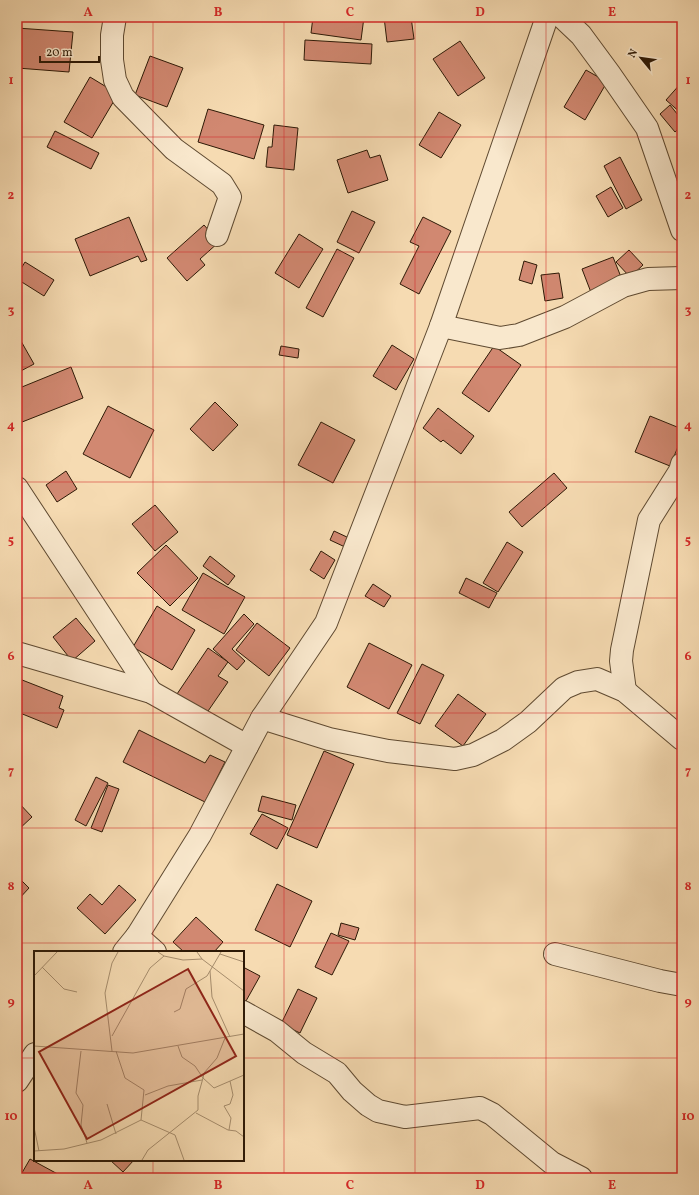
<svg xmlns="http://www.w3.org/2000/svg" width="699" height="1195" viewBox="0 0 699 1195" font-family="Vollkorn,serif">
  <style>
    .building { fill: #d18871; stroke: #2d1906 }
    .lines { fill: none; stroke-linecap: round; stroke-linejoin: round }
    .minor-casing { stroke: #5f4a31; stroke-width: 24 }
    .minor { stroke: #f9e8cd; stroke-width: 22 }
    .grid { fill: none; stroke: #d62828; stroke-width: 1; stroke-opacity: 0.55 }
    .inset-road { fill: none; stroke: #a68d6d; stroke-width: 1 }
    .view { fill: #8f2418; fill-opacity: 0.15; stroke: #8f2418; stroke-width: 2 }
    .inset-edge { fill: none; stroke: #2d1906; stroke-width: 2 }
    .neatline { fill: none; stroke: #d62828; stroke-width: 1.5 }
    .grid-label { font-size: 13px; text-anchor: middle; font-weight: bold; fill: #d62828 }
  </style>
  <rect width="100%" height="100%" fill="#f6dbb2"/>
  <filter id="stains"><feTurbulence type="fractalNoise" baseFrequency=".005" numOctaves="4"/><feColorMatrix values="0 0 0 0 .2 0 0 0 0 .09 0 0 0 0 .02 0 0 0 .5 -.17"/></filter>
  <radialGradient id="worn" r=".72"><stop offset=".6" stop-color="#630" stop-opacity="0"/><stop offset="1" stop-color="#630" stop-opacity=".3"/></radialGradient>
  <g class="building">
    <polygon points="313,17 364,17 361,40 311,33"/>
    <polygon points="384,17 411,17 414,39 387,42"/>
    <polygon points="17,28 73,32 69,72 17,68"/>
    <polygon points="305,40 372,44 371,64 304,60"/>
    <polygon points="460,41 485,78 458,96 433,59"/>
    <polygon points="150,56 183,68 167,107 135,95"/>
    <polygon points="586,70 607,82 585,120 564,107"/>
    <polygon points="90,77 118,94 92,138 64,122"/>
    <polygon points="682,82 682,114 666,100"/>
    <polygon points="670,105 682,120 682,126 675,132 660,114"/>
    <polygon points="208,109 264,125 254,159 198,142"/>
    <polygon points="439,112 461,125 441,158 419,145"/>
    <polygon points="274,125 298,128 294,170 266,167 268,147 272,147"/>
    <polygon points="55,131 99,153 91,169 47,147"/>
    <polygon points="367,150 370,158 380,155 388,180 348,193 337,160"/>
    <polygon points="620,157 642,200 626,209 604,166"/>
    <polygon points="611,187 623,208 608,217 596,196"/>
    <polygon points="352,211 375,222 359,253 337,242"/>
    <polygon points="129,217 147,260 141,262 138,256 90,276 75,239"/>
    <polygon points="423,217 451,231 419,294 400,284 419,246 410,242"/>
    <polygon points="204,225 219,242 200,259 205,265 187,281 167,258"/>
    <polygon points="299,234 323,249 299,288 275,273"/>
    <polygon points="337,249 354,258 323,317 306,308"/>
    <polygon points="629,250 643,265 630,277 616,262"/>
    <polygon points="613,257 623,282 592,295 582,269"/>
    <polygon points="524,261 537,265 532,284 519,280"/>
    <polygon points="25,262 54,280 44,296 17,279 17,275"/>
    <polygon points="559,273 563,298 545,301 541,275"/>
    <polygon points="17,334 34,364 17,373"/>
    <polygon points="392,345 414,359 396,390 373,376"/>
    <polygon points="281,346 299,349 298,358 279,355"/>
    <polygon points="494,346 521,365 489,412 462,393"/>
    <polygon points="71,367 83,398 17,424 17,389"/>
    <polygon points="215,402 238,425 213,451 190,429"/>
    <polygon points="108,406 154,430 130,478 83,454"/>
    <polygon points="438,408 474,436 461,454 443,440 441,442 423,428"/>
    <polygon points="650,416 682,429 682,437 670,466 635,452"/>
    <polygon points="321,422 355,440 333,483 298,465"/>
    <polygon points="66,471 77,489 57,502 46,485"/>
    <polygon points="554,473 567,488 522,527 509,512"/>
    <polygon points="155,505 178,532 155,551 132,524"/>
    <polygon points="334,531 349,538 345,547 330,540"/>
    <polygon points="507,542 523,552 498,592 483,583"/>
    <polygon points="166,545 198,578 170,606 137,573"/>
    <polygon points="321,551 335,560 324,579 310,570"/>
    <polygon points="210,556 235,576 228,585 203,566"/>
    <polygon points="203,573 245,597 224,634 182,610"/>
    <polygon points="466,578 497,593 489,608 459,593"/>
    <polygon points="373,584 391,596 384,607 365,596"/>
    <polygon points="157,606 195,630 172,670 133,647"/>
    <polygon points="244,614 254,624 232,649 245,661 237,670 213,649"/>
    <polygon points="76,618 95,641 72,661 53,637"/>
    <polygon points="257,623 290,648 269,676 236,650"/>
    <polygon points="369,643 412,665 389,709 347,687"/>
    <polygon points="208,648 228,662 218,676 228,682 206,714 177,694"/>
    <polygon points="422,664 444,675 420,724 397,713"/>
    <polygon points="17,678 63,696 59,708 64,710 57,728 20,713 17,721"/>
    <polygon points="458,694 486,714 463,746 435,726"/>
    <polygon points="139,730 205,763 210,755 225,762 205,802 123,762"/>
    <polygon points="324,751 354,764 317,848 287,835"/>
    <polygon points="96,777 108,783 86,826 75,820"/>
    <polygon points="108,785 119,789 102,832 91,828"/>
    <polygon points="262,796 296,805 292,820 258,811"/>
    <polygon points="17,801 32,817 17,831"/>
    <polygon points="262,814 288,828 277,849 250,834"/>
    <polygon points="17,876 29,888 17,901"/>
    <polygon points="277,884 312,901 290,947 255,930"/>
    <polygon points="119,885 136,900 105,934 77,908 90,894 102,905"/>
    <polygon points="196,917 223,942 214,952 184,952 173,942"/>
    <polygon points="341,923 359,928 355,940 338,935"/>
    <polygon points="331,933 349,941 332,975 315,967"/>
    <polygon points="243,967 260,976 246,1001 243,1000"/>
    <polygon points="298,989 317,998 300,1033 281,1024"/>
    <polygon points="30,1159 65,1178 19,1178"/>
    <polygon points="110,1160 134,1160 123,1172"/>
  </g>
  <g class="lines">
    <g class="minor-casing">
      <g id="minor">
        <polyline points="115,17 112,35 112,60 115,80 123,97 174,149 222,184 230,197 217,235"/>
        <polyline points="562,17 581,35 609,73 647,128 682,230"/>
        <polyline points="441,326 500,338 519,335 565,317 623,286 648,279 682,278"/>
        <polyline points="17,488 151,692"/>
        <polyline points="17,653 151,692 247,746"/>
        <polyline points="625,691 621,661 622,650 649,520 680,471 682,464"/>
        <polyline points="262,718 329,739 388,751 455,759 473,755 503,740 528,722 564,688 578,682 597,679 625,691 682,739"/>
        <polyline points="137,936 155,952"/>
        <polyline points="124,952 137,936 200,835 262,718 326,623 441,326 547,17"/>
        <polyline points="555,954 660,981 682,985"/>
        <polyline points="243,1012 277,1031 304,1053 337,1073 352,1091 368,1105 378,1111 405,1117 480,1108 492,1114 552,1163 581,1178"/>
        <polyline points="17,1081 35,1054"/>
      </g>
    </g>
    <use href="#minor" class="minor"/>
  </g>
  <path class="grid" d="M 153,17 L 153,952M 284,17 L 284,1178M 415,17 L 415,1178M 546,17 L 546,1178M 17,137 L 682,137M 17,252 L 682,252M 17,367 L 682,367M 17,482 L 682,482M 17,598 L 682,598M 17,713 L 682,713M 17,828 L 682,828M 17,943 L 682,943M 17,1058 L 35,1058M 243,1058 L 682,1058M 153,1160 L 153,1178"/>
  <g transform="translate(34 951)">
    <rect width="210" height="210" fill="#f6dbb2"/>
    <path class="inset-road" d="M 124,1 L 130,5 L 149,9 L 168,8M 163,1 L 168,8 L 210,40M 186,3 L 210,11M 8,16 L 30,38 L 43,41M 176,20 L 178,46 L 196,86M 0,25 L 23,1M 140,61 L 146,58 L 152,38 L 173,25 L 187,1M 78,85 L 116,17 L 130,5M 191,87 L 183,107 L 170,122 L 169,127 L 180,137 L 210,124M 0,95 L 99,102 L 210,83M 47,100 L 42,142 L 49,154 L 47,174 L 53,192M 78,100 L 71,42 L 78,12 L 84,1M 82,100 L 91,127 L 110,139 L 107,169M 111,144 L 134,135 L 168,129M 73,153 L 82,183M 162,162 L 194,179 L 202,180 L 210,186M 0,176 L 5,200M 195,179 L 197,167 L 190,155 L 196,153 L 199,144 L 196,130M 0,200 L 30,198 L 67,189 L 107,169 L 141,184 L 150,209M 108,209 L 114,199 L 164,159 L 164,145 L 169,127 L 161,115 L 148,106 L 144,95"/>
    <path class="view" d="M 154,18 L 202,105 L 53,188 L 5,101 Z"/>
    <rect width="210" height="210" class="inset-edge"/>
  </g>
  <rect width="699" height="1195" fill="none" stroke="#f6dbb2" stroke-width="44"/>
  <g transform="translate(641 58) rotate(299)" stroke="#f9e8cd" stroke-width="3" paint-order="stroke">
  <path d="M0-3L7 15L0 10L-7 15Z" fill="#2d1906"/>
  <text y="-6" font-size="11" font-weight="bold" text-anchor="middle" fill="#2d1906">N</text>
  </g>
  <path d="M40 56v6h59v-6" fill="none" stroke="#2d1906" stroke-width="2"/>
  <text x="46" y="56" font-size="12" fill="#2d1906" stroke="#f9e8cd" stroke-width="3" paint-order="stroke">20 m</text>
  <rect x="22" y="22" width="655" height="1151" class="neatline"/>
  <g class="grid-label">
    <text x="88" y="16">A</text>
    <text x="218" y="16">B</text>
    <text x="350" y="16">C</text>
    <text x="480" y="16">D</text>
    <text x="612" y="16">E</text>
    <text x="11" y="84">1</text>
    <text x="688" y="84">1</text>
    <text x="11" y="199">2</text>
    <text x="688" y="199">2</text>
    <text x="11" y="314">3</text>
    <text x="688" y="314">3</text>
    <text x="11" y="429">4</text>
    <text x="688" y="429">4</text>
    <text x="11" y="544">5</text>
    <text x="688" y="544">5</text>
    <text x="11" y="660">6</text>
    <text x="688" y="660">6</text>
    <text x="11" y="775">7</text>
    <text x="688" y="775">7</text>
    <text x="11" y="890">8</text>
    <text x="688" y="890">8</text>
    <text x="11" y="1005">9</text>
    <text x="688" y="1005">9</text>
    <text x="11" y="1120">10</text>
    <text x="688" y="1120">10</text>
    <text x="88" y="1189">A</text>
    <text x="218" y="1189">B</text>
    <text x="350" y="1189">C</text>
    <text x="480" y="1189">D</text>
    <text x="612" y="1189">E</text>
  </g>
  <rect width="100%" height="100%" filter="url(#stains)"/>
  <rect width="100%" height="100%" fill="url(#worn)"/>
</svg>
